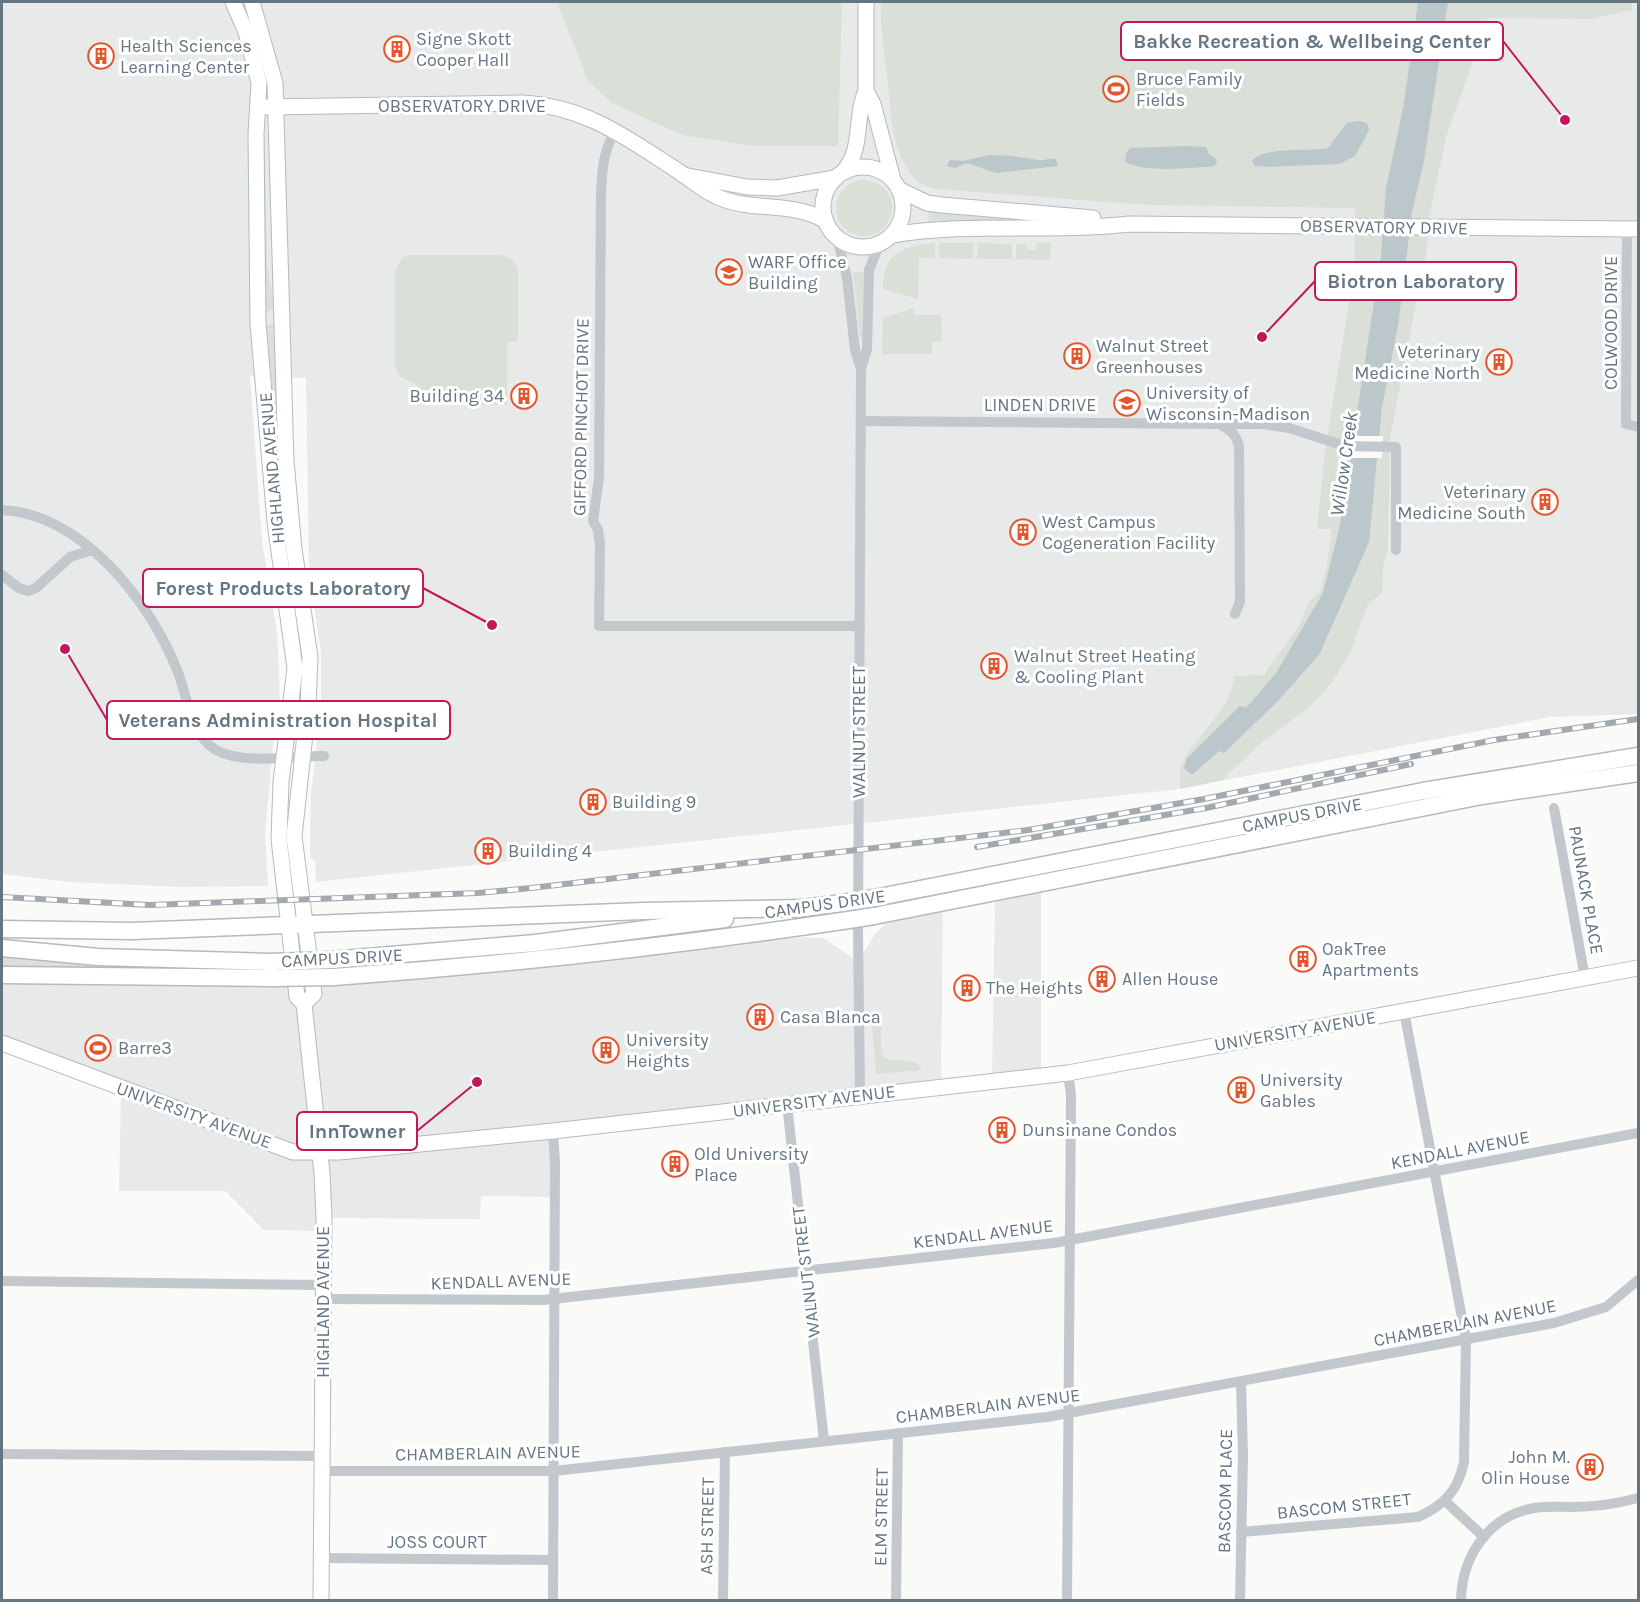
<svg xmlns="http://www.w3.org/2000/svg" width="1640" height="1602" viewBox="0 0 1640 1602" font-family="Karla,sans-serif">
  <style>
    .built { fill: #e8e9e9 }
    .green { fill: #dadfd7 }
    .water { fill: #bbc7cb }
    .pier { fill: #fafaf8 }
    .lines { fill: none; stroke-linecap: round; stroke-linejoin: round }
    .secondary-casing { stroke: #b3babf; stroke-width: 17 }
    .primary-casing { stroke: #b5babe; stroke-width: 19 }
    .street { stroke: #c3c8cc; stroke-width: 10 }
    .secondary { stroke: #fff; stroke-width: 15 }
    .primary { stroke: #fff; stroke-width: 16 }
    .rail-casing { stroke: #a2aab0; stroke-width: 6 }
    .rail { stroke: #fff; stroke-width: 4; stroke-dasharray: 11; stroke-linecap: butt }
    .primary-bridge-casing { stroke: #b5babe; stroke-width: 19; stroke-linecap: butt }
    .primary-bridge { stroke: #fff; stroke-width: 16 }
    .labels { text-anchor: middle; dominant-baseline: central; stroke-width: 6; stroke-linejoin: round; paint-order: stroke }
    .poi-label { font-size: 18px; fill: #657683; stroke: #fff; text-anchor: start }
    .street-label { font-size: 18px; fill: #657683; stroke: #fff }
    .water-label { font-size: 20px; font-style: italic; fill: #60757c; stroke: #fff }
    .leader { fill: none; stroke: #c2185b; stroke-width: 2 }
    .callout-dot { fill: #c2185b; stroke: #fff; stroke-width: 2 }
    .callout { fill: #fff; stroke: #c2185b; stroke-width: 2 }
    .callout-label { font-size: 20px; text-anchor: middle; font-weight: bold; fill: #657683 }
  </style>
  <rect width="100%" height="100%" fill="#fafaf8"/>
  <g class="built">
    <polygon points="2,2 1638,2 1638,714 1550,717 1180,789 316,882 315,861 310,857 310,832 311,794 321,703 321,653 309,570 306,378 250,376 262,541 277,632 279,674 280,712 273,745 265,835 268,886 184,887 69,882 2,874"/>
    <polygon points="1041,884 1041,1076 992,1081 995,893"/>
    <polygon points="943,903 941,1087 553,1131 555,1197 481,1196 480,1219 324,1218 324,1231 264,1230 225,1191 119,1191 121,1088 2,1043 2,975 272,978 735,937 824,938 858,962 875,934 890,919"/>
  </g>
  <g class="green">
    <polygon points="557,2 842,2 838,146 753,146 682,135 612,103 588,81"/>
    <path d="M 881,2 L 1632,2 L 1632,10 L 1591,19 L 1488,18 L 1447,134 L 1429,216 L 1427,248 L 1390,437 L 1388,548 L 1383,567 L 1382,593 L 1368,604 L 1351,651 L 1333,681 L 1311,706 L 1261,743 L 1222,780 L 1180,789 C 1180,781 1179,768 1183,761 C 1198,732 1232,711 1234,676 L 1264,675 L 1300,624 L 1309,602 L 1320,592 L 1326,570 L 1332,529 L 1317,529 L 1326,444 L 1354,273 L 1355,208 L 1148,205 L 937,189 C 891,183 891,110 887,75 C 884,50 880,27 881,2 Z"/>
    <polygon points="262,142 265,142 267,264 274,306 266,314"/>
    <circle cx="864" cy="208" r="28"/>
    <polygon points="929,210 1032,218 1032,222 928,223"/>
    <polygon points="1051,242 1050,260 1016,259 1016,244 1026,243 1026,249 1036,250 1037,243"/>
    <path d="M 935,243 L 935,258 L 919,258 L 918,299 L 883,289 C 883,252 902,247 935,243 Z"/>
    <polygon points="939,243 974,243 973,259 939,258"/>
    <polygon points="978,243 1012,244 1012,259 977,259"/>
    <polygon points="410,255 503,255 513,260 518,269 518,342 507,342 507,405 417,404 417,385 399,376 395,365 395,272 402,258"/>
    <polygon points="853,272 864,272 862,338 860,337"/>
    <polygon points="914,308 914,315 941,315 942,341 932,341 932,354 882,354 883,318"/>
    <polygon points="276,322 285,525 283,525 267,326"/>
    <polygon points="2,956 118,965 118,968 2,966"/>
    <path d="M 872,1021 L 881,1024 C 881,1070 880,1055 917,1063 L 922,1070 L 876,1074 Z"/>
  </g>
  <g class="water">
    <polygon points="1418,2 1448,2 1424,161 1412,212 1398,326 1382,407 1369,542 1319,655 1277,702 1224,753 1219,751 1192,775 1184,768 1187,758 1240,706 1246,708 1276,673 1323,593 1340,525 1381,256 1386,188 1404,103"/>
    <path d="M 1358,121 L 1367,123 L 1369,130 L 1355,156 L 1340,164 L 1266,167 L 1255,166 L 1252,161 C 1263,146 1309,152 1328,148 L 1347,123 Z"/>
    <path d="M 1187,146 L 1206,147 L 1209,154 L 1217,160 L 1215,166 C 1193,168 1145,173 1125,162 L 1126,153 L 1130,148 Z"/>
    <path d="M 989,155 C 1006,155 1021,157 1038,160 C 1045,161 1050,157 1056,159 L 1058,166 L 996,173 L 967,163 L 955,168 L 947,166 L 950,160 L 963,161 Z"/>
  </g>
  <polygon class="pier" points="1352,436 1383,436 1382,458 1349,458"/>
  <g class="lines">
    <g class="secondary-casing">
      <g id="secondary">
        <polyline points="233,2 246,32 259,83 256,134 258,323 275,522 295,668 281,782 279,839 297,997 304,1004 322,1173 324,1218 321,1600"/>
        <polyline points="252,2 275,83 286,461 294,549 310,657 308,707 294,836 314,994 304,1004"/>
        <polyline points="866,91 873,104 893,180"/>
        <path d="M 267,107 L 522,103 C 585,106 627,138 678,171 C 693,181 703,191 720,198 C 755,212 793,201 826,221"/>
        <circle cx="863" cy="207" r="40"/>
        <path d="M 843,172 C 864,149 854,117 866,91 L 866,2"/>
        <polyline points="683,175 747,187 777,188 835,178"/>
        <polyline points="900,190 927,203 942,205 1093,218"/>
        <path d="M 892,235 C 970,222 1050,233 1129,224 L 1638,229"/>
        <polyline points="2,1043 293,1152 339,1152 553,1131 1068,1073 1638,968"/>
      </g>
    </g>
    <g class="primary-casing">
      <g id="primary">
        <polyline points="874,898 1423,791 1638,756"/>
        <polyline points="795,909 842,903"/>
        <polyline points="874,916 1482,796 1638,773"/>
        <polyline points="2,929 132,931 643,911 806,908"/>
        <polyline points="2,948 98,957 270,962"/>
        <polyline points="331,960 535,943 725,919"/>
        <polyline points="2,975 272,978"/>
        <path d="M 334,977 C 504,965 673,946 842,921"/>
      </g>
    </g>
    <g class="street">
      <path d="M 615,131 C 603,152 602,171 601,194 L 599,478 L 593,521 L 598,530 L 600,544 L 599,626 L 860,626"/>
      <polyline points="1627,229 1626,424 1638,427"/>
      <polyline points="837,237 847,278 855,350 861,369 858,930 860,1095"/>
      <polyline points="861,369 867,349 869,270 880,243"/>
      <path d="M 861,421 L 1219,424 C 1230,429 1238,436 1239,448 L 1240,602 L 1235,614"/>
      <polyline points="1221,424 1263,424 1289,428 1345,446 1396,447 1396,550"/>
      <path d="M 2,510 C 82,514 150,601 177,670 C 188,696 190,735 216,750 C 243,765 294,756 324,756"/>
      <polyline points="2,575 19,588 28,591 36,588 70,557 92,550"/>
      <polyline points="1554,808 1585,978"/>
      <polyline points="787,1104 824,1441"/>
      <polyline points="553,1131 555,1163 553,1600"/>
      <polyline points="2,1281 323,1285"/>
      <polyline points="323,1299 543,1300 1054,1243 1638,1133"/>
      <polyline points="2,1454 323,1456"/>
      <polyline points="323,1471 554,1471 1047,1417 1554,1323 1606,1307 1638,1280"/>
      <polyline points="1445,1501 1484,1537"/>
      <path d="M 1241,1532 L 1418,1517 C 1445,1505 1458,1490 1464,1462 L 1466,1339 L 1404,1011"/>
      <polyline points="321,1558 553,1560"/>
      <polyline points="723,1600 725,1452"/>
      <polyline points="896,1600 898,1433"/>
      <polyline points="1067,1600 1071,1095 1068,1073"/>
      <polyline points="1240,1600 1243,1455 1241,1382"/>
      <path d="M 1461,1600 C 1462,1557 1488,1516 1534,1508 C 1546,1506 1558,1507 1571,1507 C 1594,1507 1616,1504 1638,1498"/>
    </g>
    <use href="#secondary" class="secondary"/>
    <use href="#primary" class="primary"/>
    <g class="rail-casing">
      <g id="rail">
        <polyline points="977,847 1206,808 1411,764"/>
        <polyline points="2,897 150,905 478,893 531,888 1028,830 1204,799 1494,740 1638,719"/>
      </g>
    </g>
    <use href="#rail" class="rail"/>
    <g class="primary-bridge-casing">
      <g id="primary-bridge">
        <polyline points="842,903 874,898"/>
        <polyline points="842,921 874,916"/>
        <polyline points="270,962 331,960"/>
        <polyline points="272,978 334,977"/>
      </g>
    </g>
    <use href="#primary-bridge" class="primary-bridge"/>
  </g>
  <defs>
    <g id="building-ring" transform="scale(1.35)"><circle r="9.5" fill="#fff" stroke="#e4572e" stroke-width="1.5"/><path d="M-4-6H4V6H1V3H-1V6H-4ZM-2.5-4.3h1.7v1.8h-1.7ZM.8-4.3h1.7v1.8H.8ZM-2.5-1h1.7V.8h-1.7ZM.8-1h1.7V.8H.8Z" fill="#e4572e"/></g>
    <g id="stadium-ring" transform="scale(1.35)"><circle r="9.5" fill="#fff" stroke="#e4572e" stroke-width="1.5"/><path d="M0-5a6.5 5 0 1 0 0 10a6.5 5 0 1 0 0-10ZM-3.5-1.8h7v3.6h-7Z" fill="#e4572e"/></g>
    <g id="university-ring" transform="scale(1.35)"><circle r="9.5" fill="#fff" stroke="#e4572e" stroke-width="1.5"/><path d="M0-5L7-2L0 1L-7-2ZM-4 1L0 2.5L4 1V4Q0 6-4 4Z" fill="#e4572e"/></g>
  </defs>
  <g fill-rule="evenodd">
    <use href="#building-ring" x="397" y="49"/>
    <use href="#building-ring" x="101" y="56"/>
    <use href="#stadium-ring" x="1116" y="89"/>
    <use href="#university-ring" x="729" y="272"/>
    <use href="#building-ring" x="1077" y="356"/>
    <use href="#building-ring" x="1499" y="362"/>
    <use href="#building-ring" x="524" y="396"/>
    <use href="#university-ring" x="1127" y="403"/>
    <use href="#building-ring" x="1545" y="502"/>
    <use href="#building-ring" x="1023" y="532"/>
    <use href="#building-ring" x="994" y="666"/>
    <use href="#building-ring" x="593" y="802"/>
    <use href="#building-ring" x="488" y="851"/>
    <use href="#building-ring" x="1303" y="959"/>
    <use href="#building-ring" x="1102" y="979"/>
    <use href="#building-ring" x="967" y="988"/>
    <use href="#building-ring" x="760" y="1017"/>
    <use href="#stadium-ring" x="98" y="1048"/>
    <use href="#building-ring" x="606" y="1050"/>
    <use href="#building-ring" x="1241" y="1090"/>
    <use href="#building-ring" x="1002" y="1130"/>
    <use href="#building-ring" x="675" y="1164"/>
    <use href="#building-ring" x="1590" y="1467"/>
  </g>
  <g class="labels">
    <g class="poi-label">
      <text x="416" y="39">Signe Skott<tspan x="416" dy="21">Cooper Hall</tspan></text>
      <text x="120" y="46">Health Sciences<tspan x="120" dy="21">Learning Center</tspan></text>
      <text x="1136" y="79">Bruce Family<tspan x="1136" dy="21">Fields</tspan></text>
      <text x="748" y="262">WARF Office<tspan x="748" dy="21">Building</tspan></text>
      <text x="1096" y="346">Walnut Street<tspan x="1096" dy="21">Greenhouses</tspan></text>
      <text x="1480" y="352" text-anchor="end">Veterinary<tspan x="1480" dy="21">Medicine North</tspan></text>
      <text x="1146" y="393">University of<tspan x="1146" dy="21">Wisconsin-Madison</tspan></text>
      <text x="504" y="396" text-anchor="end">Building 34</text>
      <text x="1526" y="492" text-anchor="end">Veterinary<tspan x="1526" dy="21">Medicine South</tspan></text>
      <text x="1042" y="522">West Campus<tspan x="1042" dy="21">Cogeneration Facility</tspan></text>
      <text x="1014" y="656">Walnut Street Heating<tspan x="1014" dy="21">&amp; Cooling Plant</tspan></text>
      <text x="612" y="802">Building 9</text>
      <text x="508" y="851">Building 4</text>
      <text x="1322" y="949">OakTree<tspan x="1322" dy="21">Apartments</tspan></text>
      <text x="1122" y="979">Allen House</text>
      <text x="986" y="988">The Heights</text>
      <text x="780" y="1017">Casa Blanca</text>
      <text x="626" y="1040">University<tspan x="626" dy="21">Heights</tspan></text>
      <text x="118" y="1048">Barre3</text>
      <text x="1260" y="1080">University<tspan x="1260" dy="21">Gables</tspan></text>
      <text x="1022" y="1130">Dunsinane Condos</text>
      <text x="694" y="1154">Old University<tspan x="694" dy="21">Place</tspan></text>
      <text x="1570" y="1457" text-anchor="end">John M.<tspan x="1570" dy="21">Olin House</tspan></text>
    </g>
    <g class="street-label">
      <text x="462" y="106">OBSERVATORY DRIVE</text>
      <text transform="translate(1384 227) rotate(1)">OBSERVATORY DRIVE</text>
      <text transform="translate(1611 323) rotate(-90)">COLWOOD DRIVE</text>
      <text x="1040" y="405">LINDEN DRIVE</text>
      <text transform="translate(581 417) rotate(-89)">GIFFORD PINCHOT DRIVE</text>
      <text transform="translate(272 468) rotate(-95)">HIGHLAND AVENUE</text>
      <text transform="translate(859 732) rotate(-90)">WALNUT STREET</text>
      <text transform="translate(1302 815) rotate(-11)">CAMPUS DRIVE</text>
      <text transform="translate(1586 890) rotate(80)">PAUNACK PLACE</text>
      <text transform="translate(825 904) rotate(-8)">CAMPUS DRIVE</text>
      <text transform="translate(342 958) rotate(-3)">CAMPUS DRIVE</text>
      <text transform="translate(1295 1031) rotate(-10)">UNIVERSITY AVENUE</text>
      <text transform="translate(814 1101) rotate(-7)">UNIVERSITY AVENUE</text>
      <text transform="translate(194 1115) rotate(20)">UNIVERSITY AVENUE</text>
      <text transform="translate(1460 1150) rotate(-11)">KENDALL AVENUE</text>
      <text transform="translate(983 1234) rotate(-7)">KENDALL AVENUE</text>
      <text transform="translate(806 1272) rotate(-97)">WALNUT STREET</text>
      <text transform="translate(501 1281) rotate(-2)">KENDALL AVENUE</text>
      <text transform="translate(323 1302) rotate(-90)">HIGHLAND AVENUE</text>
      <text transform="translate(1465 1323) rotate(-11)">CHAMBERLAIN AVENUE</text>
      <text transform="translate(988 1406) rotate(-7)">CHAMBERLAIN AVENUE</text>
      <text transform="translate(488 1453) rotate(-1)">CHAMBERLAIN AVENUE</text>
      <text transform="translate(1225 1491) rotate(-89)">BASCOM PLACE</text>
      <text transform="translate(1344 1506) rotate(-6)">BASCOM STREET</text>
      <text transform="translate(881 1517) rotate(-89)">ELM STREET</text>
      <text transform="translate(707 1526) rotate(-89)">ASH STREET</text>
      <text x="437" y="1542">JOSS COURT</text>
    </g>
    <g class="water-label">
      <text transform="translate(1344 464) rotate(-82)">Willow Creek</text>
    </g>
  </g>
  <path class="leader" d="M1565 120L1503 41M1262 337L1315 281M492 625L423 588M65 649L107 720M477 1082L417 1131"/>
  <g class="callout-dot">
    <circle cx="1565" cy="120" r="6"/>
    <circle cx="1262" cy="337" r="6"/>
    <circle cx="492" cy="625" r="6"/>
    <circle cx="65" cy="649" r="6"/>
    <circle cx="477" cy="1082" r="6"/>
  </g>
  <g class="callout">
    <rect x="1121" y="22" width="382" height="38" rx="6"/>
    <rect x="1315" y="262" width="201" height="38" rx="6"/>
    <rect x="143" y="569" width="280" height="38" rx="6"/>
    <rect x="107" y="701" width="343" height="38" rx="6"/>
    <rect x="297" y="1112" width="120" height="38" rx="6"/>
  </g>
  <g class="callout-label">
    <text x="1312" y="48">Bakke Recreation &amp; Wellbeing Center</text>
    <text x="1416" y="288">Biotron Laboratory</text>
    <text x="283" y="595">Forest Products Laboratory</text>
    <text x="278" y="727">Veterans Administration Hospital</text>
    <text x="357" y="1138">InnTowner</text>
  </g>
  <rect width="1640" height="1602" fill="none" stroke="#657683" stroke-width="6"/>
</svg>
